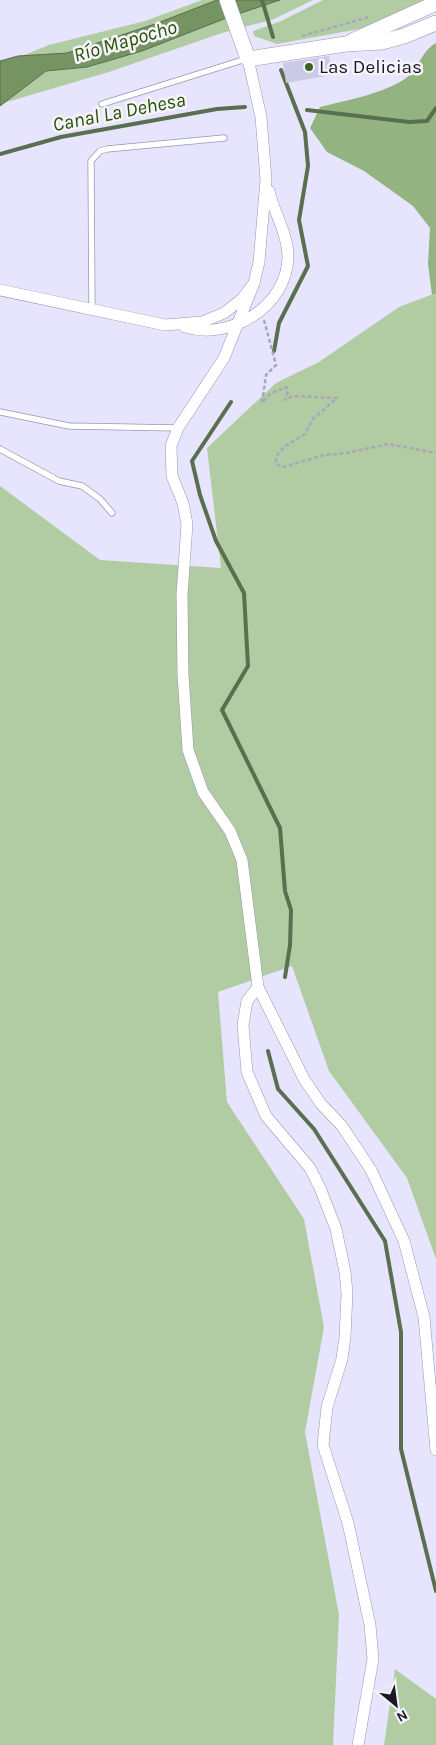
<svg xmlns="http://www.w3.org/2000/svg" width="436" height="1745" viewBox="0 0 436 1745" font-family="Karla,sans-serif">
  <style>
    .green { fill: #b1cca2 }
    .forest { fill: #93b481 }
    .water { fill: #759462; stroke: #596f4f }
    .lines { fill: none; stroke-linecap: round; stroke-linejoin: round }
    .stream { stroke: #596f4f; stroke-width: 4 }
    .building { fill: #cac9e6 }
    .service-casing { stroke: #9796b1; stroke-width: 7 }
    .minor-casing { stroke: #9796b1; stroke-width: 12 }
    .tertiary-casing { stroke: #9796b1; stroke-width: 16 }
    .path { stroke: #a7a6ba; stroke-width: 2.5; stroke-dasharray: 4 2.5; stroke-linecap: butt }
    .service { stroke: #fff; stroke-width: 5.5 }
    .minor { stroke: #fff; stroke-width: 11 }
    .tertiary { stroke: #fff; stroke-width: 15 }
    .poi-dot { fill: #3c641f; stroke: #f4f4fa; stroke-width: 2 }
    .labels { text-anchor: middle; dominant-baseline: central; stroke-width: 5; stroke-linejoin: round; paint-order: stroke }
    .poi-label { font-size: 19px; fill: #191823; stroke: #f4f4fa; text-anchor: start }
    .water-label { font-size: 20px; font-style: italic; fill: #285003; stroke: #f4f4fa }
  </style>
  <rect width="100%" height="100%" fill="#e6e5fd"/>
  <g class="green">
    <polygon points="202,0 313,0 274,19 222,33 109,72 0,104 12,60 49,45 145,21"/>
    <polygon points="323,0 429,0 370,27 277,44 254,36 253,31 281,21"/>
    <polygon points="436,293 436,1259 407,1178 329,1071 292,966 218,992 227,1102 304,1219 324,1327 305,1432 339,1615 333,1745 0,1745 0,486 100,560 221,568 207,448 276,383 319,362 399,307"/>
    <polygon points="395,1669 436,1699 436,1745 384,1745"/>
  </g>
  <path class="forest" d="M 436,43 L 436,293 L 432,295 L 428,264 L 430,228 L 413,206 L 364,171 L 327,152 L 310,128 L 320,107 C 347,100 383,94 406,78 C 419,69 421,51 436,43 Z"/>
  <polygon class="water" points="217,0 280,0 229,17 142,51 87,67 46,71 0,106 0,61 18,56 67,53 155,24"/>
  <g class="lines">
    <g class="stream">
      <polyline points="262,0 273,37"/>
      <polyline points="307,110 409,122 427,121 436,108"/>
      <polyline points="0,154 61,137 217,109 245,107"/>
      <polyline points="274,351 279,323 308,266 299,220 308,166 305,132 281,70"/>
      <polyline points="231,402 192,461 200,495 216,541 244,593 248,666 222,710 280,828 285,891 291,910 290,945 285,977"/>
      <polyline points="268,1051 278,1089 314,1129 385,1241 401,1332 401,1449 436,1591"/>
    </g>
  </g>
  <polygon class="building" points="329,56 332,75 286,83 283,63"/>
  <g class="lines">
    <g class="service-casing">
      <g id="service">
        <polyline points="102,104 246,59"/>
        <polyline points="92,310 91,161 100,151 107,149 224,138"/>
        <polyline points="0,412 69,426 178,428"/>
        <polyline points="0,449 59,481 82,486 100,499 112,513"/>
      </g>
    </g>
    <g class="minor-casing">
      <g id="minor">
        <polyline points="254,283 224,358 178,428 171,446 172,476 183,503 187,524 182,595 183,675 188,750 203,792 230,831 242,860 258,987 304,1079 321,1104 342,1126 371,1170 404,1241 424,1317 436,1450"/>
        <polyline points="0,290 165,325 202,322 224,313 242,299 254,283 259,262 266,180 261,117 248,59"/>
        <path d="M 185,327 C 231,341 287,306 288,257 C 288,234 274,213 269,191"/>
        <polyline points="258,987 247,1001 243,1025 247,1072 266,1116 310,1168 320,1188 336,1229 345,1272 347,1293 345,1337 342,1359 327,1407 323,1445 348,1523 370,1625 373,1659 358,1745"/>
      </g>
    </g>
    <g class="tertiary-casing">
      <g id="tertiary">
        <polyline points="227,0 248,59 346,44 382,42 404,36 436,23"/>
        <polyline points="352,41 436,3"/>
      </g>
    </g>
    <g class="path">
      <polyline points="302,36 369,17"/>
      <polyline points="264,320 276,365 266,375 262,403 270,394 286,387 288,391 285,400 293,396 337,398 313,419 305,434 284,447 276,457 276,464 284,467 324,455 347,453 388,444 436,453"/>
    </g>
    <use href="#service" class="service"/>
    <use href="#minor" class="minor"/>
    <use href="#tertiary" class="tertiary"/>
  </g>
  <circle class="poi-dot" cx="309" cy="67" r="5"/>
  <g class="labels">
    <g class="poi-label">
      <text x="319" y="67">Las Delicias</text>
    </g>
    <g class="water-label">
      <text transform="translate(125 41) rotate(-16)">Río Mapocho</text>
      <text transform="translate(119 112) rotate(-11)">Canal La Dehesa</text>
    </g>
  </g>
  <g transform="translate(396 1705) rotate(151)" stroke="#f4f4fa" stroke-width="4" paint-order="stroke">
  <path d="M0-4L9 19L0 12L-9 19Z" fill="#191823"/>
  <text y="-8" font-size="14" font-weight="bold" text-anchor="middle" fill="#191823">N</text>
  </g>
</svg>
